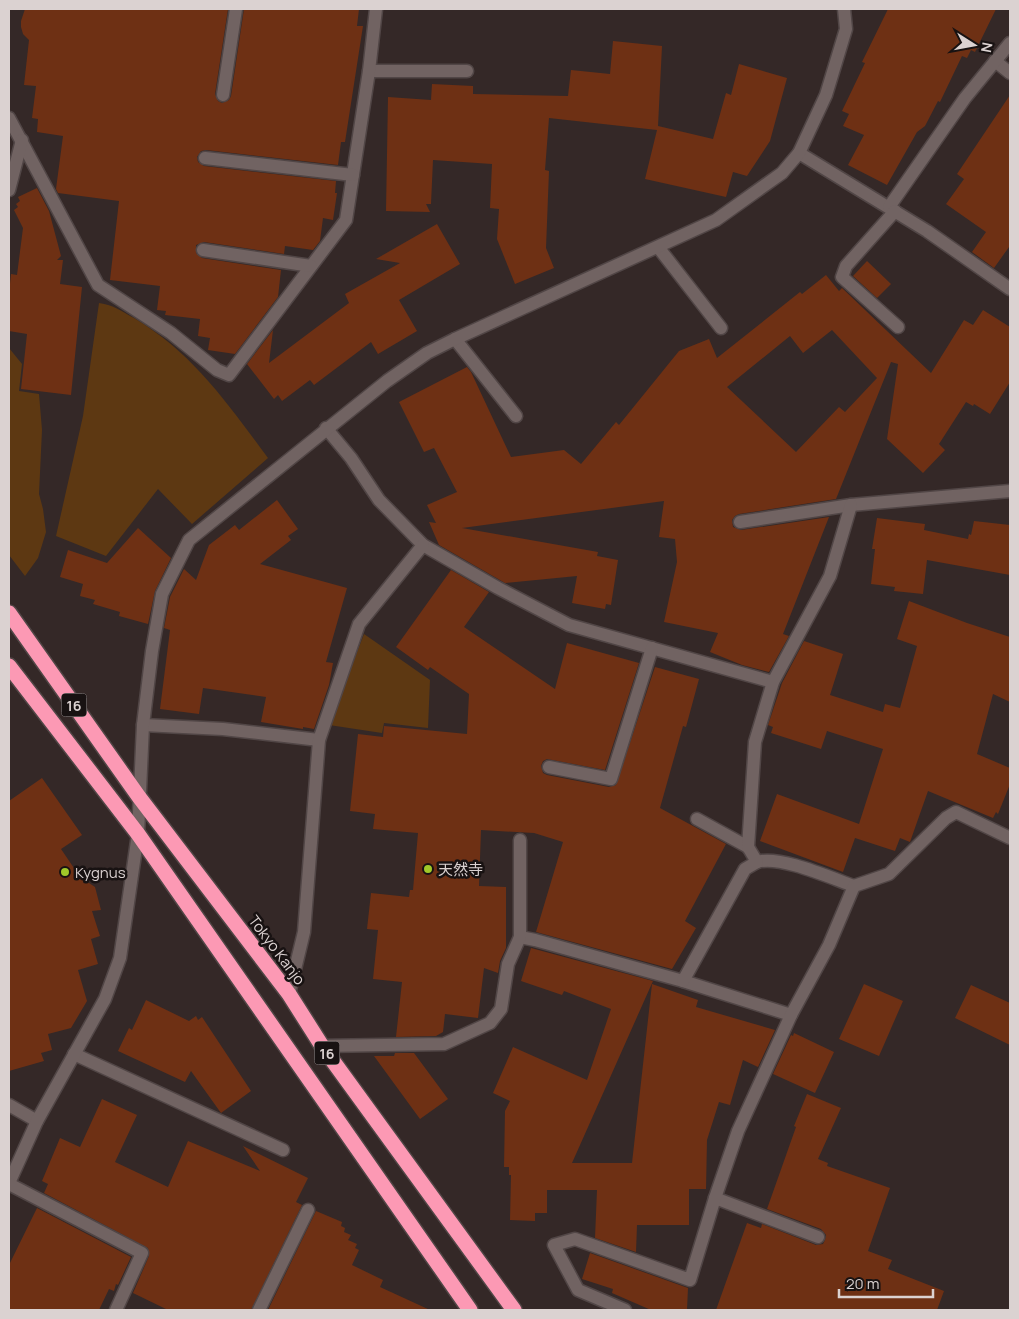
<svg xmlns="http://www.w3.org/2000/svg" width="1019" height="1319" viewBox="0 0 1019 1319" font-family="Manrope,'Noto Sans JP',sans-serif">
  <style>
    .green { fill: #5d3812 }
    .building { fill: #6e3014; fill-rule: evenodd }
    .lines { fill: none; stroke-linecap: round; stroke-linejoin: round }
    .minor-casing { stroke: #514646; stroke-width: 15 }
    .highway-casing { stroke: #514646; stroke-width: 18 }
    .minor { stroke: #716362; stroke-width: 12 }
    .highway { stroke: #fc99b4; stroke-width: 15 }
    .poi-dot { fill: #a1c929; stroke: #181212; stroke-width: 2 }
    .labels { text-anchor: middle; dominant-baseline: central; stroke-width: 5; stroke-linejoin: round; paint-order: stroke }
    .shield { fill: #181212; stroke: #a09898; stroke-width: 1 }
    .shield-label { font-size: 14px; font-weight: bold; fill: #dbd2d1 }
    .poi-label { font-size: 15px; fill: #dbd2d1; stroke: #181212; text-anchor: start }
    .street-label { font-size: 15px; fill: #dbd2d1; stroke: #181212 }
  </style>
  <rect width="100%" height="100%" fill="#342827"/>
  <g class="green">
    <path d="M 99,303 C 114,305 121,311 134,318 C 193,353 228,404 268,458 L 192,524 L 158,489 L 106,556 L 56,536 L 83,416 Z"/>
    <polygon points="9,348 22,364 19,391 39,394 42,430 39,494 43,509 46,532 38,558 25,576 9,555"/>
    <polygon points="364,634 430,680 428,728 384,723 382,733 329,725"/>
  </g>
  <g class="building">
    <polygon points="25,9 228,9 215,94 218,101 222,103 229,100 231,96 244,9 359,9 357,26 363,26 345,142 341,142 338,165 206,150 201,151 197,157 198,162 204,166 336,181 335,193 337,193 333,220 323,218 320,241 313,250 285,246 284,254 204,242 196,245 196,253 202,258 281,270 278,297 235,354 208,350 210,338 198,336 200,319 165,315 166,311 157,310 160,286 110,280 119,201 58,193 56,189 63,136 37,132 38,119 32,118 36,86 24,85 29,40 23,34 21,27 21,21"/>
    <polygon points="888,9 996,9 975,52 971,50 967,58 962,56 940,102 938,101 925,126 917,132 887,185 848,165 864,135 843,126 849,114 842,111 865,63 862,62"/>
    <polygon points="613,41 662,46 658,126 713,139 726,93 731,95 739,64 787,78 770,141 747,176 733,172 726,197 645,179 657,130 549,118 545,170 549,171 546,248 554,268 515,284 497,239 499,209 490,208 492,164 433,160 431,204 426,204 430,212 386,211 388,97 431,100 432,84 473,86 473,94 568,96 571,70 610,74"/>
    <polygon points="1010,95 1010,248 1009,247 994,268 972,252 986,232 946,204 964,179 957,174"/>
    <polygon points="37,188 49,211 61,256 57,260 63,260 60,284 82,287 71,395 21,389 27,334 9,331 9,293 11,274 17,275 23,228 14,210 18,207 16,204 20,201 18,197"/>
    <polygon points="437,224 460,264 399,300 417,331 378,354 371,342 314,385 310,380 282,401 278,395 274,399 247,364 273,330 269,363 349,303 345,294 400,263 376,259"/>
    <polygon points="867,261 891,284 877,298 853,276"/>
    <path d="M 826,275 L 839,291 L 842,288 L 931,373 L 964,320 L 973,325 L 983,310 L 1010,327 L 1010,382 L 990,414 L 974,404 L 973,406 L 966,402 L 939,444 L 945,450 L 923,473 L 887,439 L 898,364 L 891,362 L 836,499 L 739,514 L 735,516 L 732,520 L 733,527 L 741,530 L 829,517 L 783,634 L 789,636 L 769,672 L 742,665 L 710,652 L 718,633 L 664,622 L 677,562 L 675,539 L 659,537 L 664,501 L 462,528 L 598,552 L 597,556 L 618,560 L 611,605 L 606,604 L 605,609 L 572,603 L 577,576 L 505,583 L 439,545 L 429,522 L 436,523 L 427,505 L 457,492 L 434,448 L 424,452 L 399,402 L 467,367 L 471,372 L 511,457 L 564,450 L 581,464 L 616,422 L 619,425 L 679,351 L 709,339 L 717,358 L 800,292 L 802,294 ZM 832,330 L 877,378 L 845,412 L 839,407 L 796,452 L 727,387 L 790,336 L 803,353 Z"/>
    <polygon points="277,500 298,529 288,536 291,540 260,564 347,588 326,662 333,663 329,685 314,729 303,727 303,729 261,722 266,697 203,688 199,714 160,709 170,630 164,628 170,597 184,569 196,580 209,545 235,525 239,530"/>
    <polygon points="877,518 925,524 924,530 968,539 969,534 971,535 974,521 1010,525 1010,575 927,560 923,594 894,591 895,587 871,584 875,549 872,549"/>
    <polygon points="138,528 171,558 155,591 148,624 119,616 120,612 93,604 95,600 80,596 83,584 60,577 68,550 107,563"/>
    <polygon points="451,570 489,592 464,627 555,689 567,643 639,663 605,770 547,759 543,761 541,766 543,773 547,775 609,787 616,785 655,667 699,679 686,727 683,726 660,808 726,844 685,921 696,928 672,969 536,932 563,842 534,833 481,830 479,886 506,887 506,948 500,961 498,973 484,968 478,1018 445,1014 443,1032 436,1036 396,1037 402,982 373,979 378,930 367,929 371,893 409,897 410,890 413,890 418,833 373,829 375,814 350,811 358,734 383,737 384,726 467,734 469,694 430,667 428,670 396,647"/>
    <polygon points="909,601 967,623 1010,637 1010,702 993,694 977,754 1010,768 1010,784 998,814 996,812 993,818 928,791 910,842 900,838 895,851 855,838 843,872 760,841 777,794 859,824 883,749 827,731 821,749 771,733 773,727 768,725 782,683 804,641 843,654 830,695 883,712 885,704 900,708 917,646 897,639"/>
    <polygon points="42,778 82,835 61,849 80,877 95,887 101,910 92,911 100,936 91,939 98,964 78,970 87,1001 71,1028 48,1034 52,1050 41,1053 44,1061 9,1071 9,801"/>
    <polygon points="531,948 653,981 572,1163 632,1163 652,984 698,1000 696,1007 775,1030 758,1067 743,1060 730,1105 719,1102 707,1140 706,1189 689,1189 689,1225 637,1225 636,1252 595,1238 597,1190 547,1190 547,1213 535,1213 535,1221 510,1220 511,1175 509,1175 509,1167 504,1167 505,1111 510,1101 493,1093 513,1047 587,1080 611,1009 564,991 562,995 521,981"/>
    <polygon points="864,984 903,1001 879,1056 839,1039"/>
    <polygon points="971,985 1010,1003 1010,1045 955,1018"/>
    <polygon points="146,1000 189,1021 196,1016 198,1020 202,1017 251,1091 221,1113 191,1071 185,1082 118,1051 129,1028 132,1030"/>
    <polygon points="794,1033 834,1052 815,1093 773,1074 791,1035 793,1036"/>
    <polygon points="395,1053 414,1053 448,1099 420,1119 374,1056 394,1056"/>
    <polygon points="807,1094 841,1108 818,1159 828,1163 827,1166 890,1188 868,1251 892,1260 888,1269 944,1291 937,1310 716,1310 747,1223 761,1228 762,1224 816,1245 823,1244 825,1240 826,1235 821,1229 767,1209 796,1127 794,1126"/>
    <polygon points="102,1099 137,1115 115,1162 168,1187 188,1141 260,1171 243,1146 308,1178 296,1202 302,1205 251,1310 168,1310 133,1293 149,1256 148,1248 44,1193 48,1184 42,1181 60,1138 80,1147"/>
    <polygon points="37,1208 131,1257 118,1285 116,1284 114,1291 109,1289 99,1310 9,1310 9,1265"/>
    <polygon points="316,1211 342,1222 341,1226 345,1228 344,1232 351,1235 348,1240 357,1244 355,1248 359,1250 352,1265 383,1280 380,1287 430,1310 268,1310"/>
    <polygon points="590,1253 688,1288 687,1310 651,1310 612,1293 613,1289 582,1279"/>
  </g>
  <g class="lines">
    <g class="minor-casing">
      <g id="minor">
        <polyline points="995,61 1010,73"/>
        <polyline points="369,71 467,71"/>
        <polyline points="223,95 236,9"/>
        <polyline points="9,118 98,285 171,333 217,370 229,375 346,220 369,71 376,9"/>
        <polyline points="799,153 927,231 1010,289"/>
        <polyline points="205,158 353,175"/>
        <polyline points="9,190 22,140"/>
        <polyline points="889,207 965,98 1010,43"/>
        <polyline points="895,211 846,266 842,277 898,327"/>
        <polyline points="658,247 721,328"/>
        <polyline points="203,250 311,266"/>
        <polyline points="455,339 516,416"/>
        <polyline points="326,428 351,458 379,500 423,545 498,588 569,625 773,682"/>
        <polyline points="740,522 851,505 1010,491"/>
        <polyline points="143,725 223,729 319,740"/>
        <polyline points="549,767 611,779 652,648"/>
        <polyline points="697,819 748,847"/>
        <path d="M 757,862 C 780,855 831,878 854,886"/>
        <polyline points="520,937 535,940 683,981 791,1015"/>
        <polyline points="683,981 745,869 757,862 748,847 755,742 773,682 830,576 851,505"/>
        <polyline points="289,994 304,932 319,740 359,624 423,545"/>
        <polyline points="322,1046 444,1044 490,1023 501,1009 508,964 520,937 520,840"/>
        <polyline points="74,1054 283,1150"/>
        <polyline points="9,1105 37,1121"/>
        <polyline points="9,1183 37,1121 105,999 120,958 138,834 143,725 152,651 162,594 189,540 387,381 427,353 455,339 716,220 782,173 799,153 826,95 846,29 844,9"/>
        <polyline points="9,1184 142,1253 116,1310"/>
        <polyline points="715,1198 818,1237"/>
        <polyline points="259,1310 308,1210"/>
        <polyline points="625,1310 578,1290 554,1245 575,1239 690,1280 715,1198 738,1131 791,1015 829,945 854,886 889,874 946,818 956,812 1010,838"/>
      </g>
    </g>
    <g class="highway-casing">
      <g id="highway">
        <polyline points="9,613 139,797 289,994 322,1046 514,1310"/>
        <polyline points="9,666 138,834 470,1310"/>
      </g>
    </g>
    <use href="#minor" class="minor"/>
    <use href="#highway" class="highway"/>
  </g>
  <g class="poi-dot">
    <circle cx="428" cy="869" r="5"/>
    <circle cx="65" cy="872" r="5"/>
  </g>
  <g class="labels">
    <g class="shield">
      <rect x="61.5" y="693.5" width="25" height="23" rx="4"/>
      <rect x="314.5" y="1041.5" width="25" height="23" rx="4"/>
    </g>
    <g class="shield-label">
      <text x="74" y="705">16</text>
      <text x="327" y="1053">16</text>
    </g>
    <g class="poi-label">
      <text x="438" y="869">天然寺</text>
      <text x="75" y="872">Kygnus</text>
    </g>
    <g class="street-label">
      <text transform="translate(277 950) rotate(53)">Tokyo Kanjo</text>
    </g>
  </g>
  <rect width="1019" height="1319" fill="none" stroke="#dbd2d1" stroke-width="20"/>
  <g transform="translate(974 45) rotate(101)" stroke="#181212" stroke-width="4" paint-order="stroke">
  <path d="M0-4L9 19L0 12L-9 19Z" fill="#dbd2d1"/>
  <text y="-8" font-size="14" font-weight="bold" text-anchor="middle" fill="#dbd2d1">N</text>
  </g>
  <path d="M839 1289v8h94v-8" fill="none" stroke="#dbd2d1" stroke-width="2.5"/>
  <text x="846" y="1289" font-size="15" fill="#dbd2d1" stroke="#181212" stroke-width="4" paint-order="stroke">20 m</text>
</svg>
